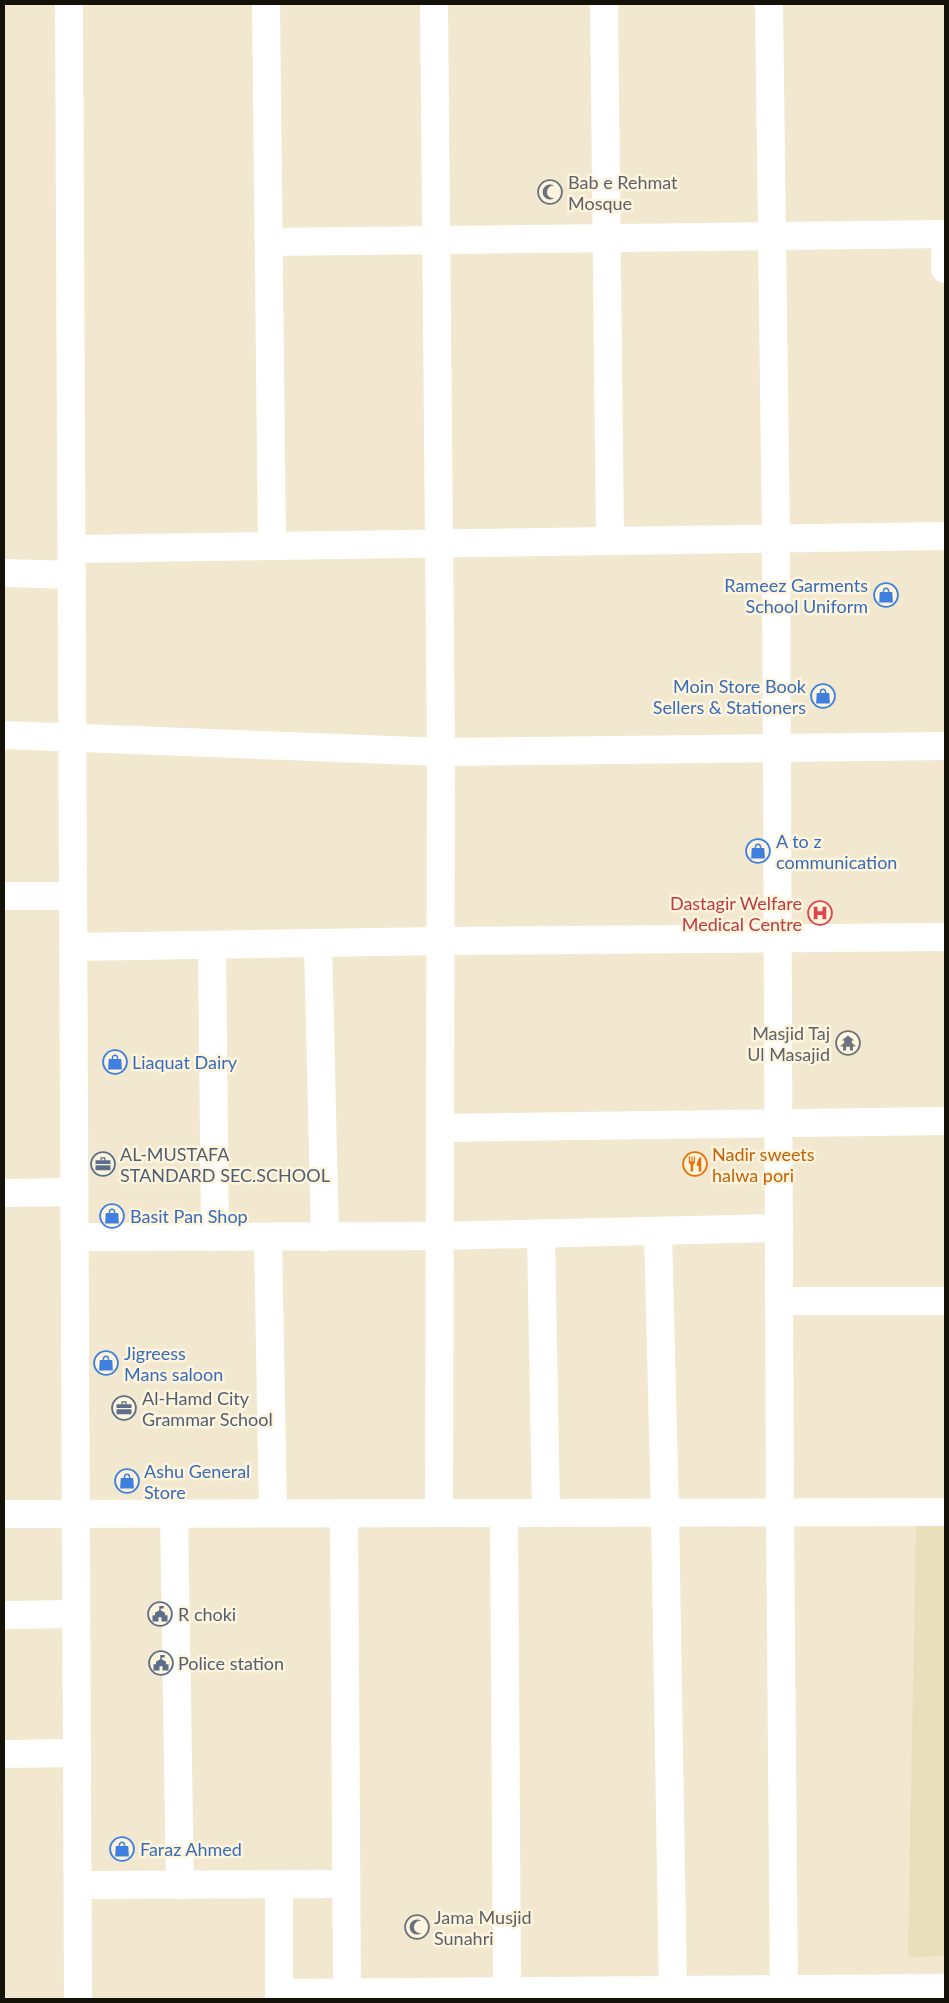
<svg xmlns="http://www.w3.org/2000/svg" width="949" height="2003" viewBox="0 0 949 2003" font-family="Lato,sans-serif">
  <style>
    .sand { fill: #e9dfba }
    .lines { fill: none; stroke-linecap: round; stroke-linejoin: round }
    .minor { stroke: #fff; stroke-width: 28 }
    .labels { text-anchor: middle; dominant-baseline: central; stroke-width: 5; stroke-linejoin: round; paint-order: stroke }
    .worship-label { font-size: 18px; fill: #5b616d; stroke: #fff5dc; text-anchor: start }
    .shop-label { font-size: 18px; fill: #366cbe; stroke: #fff5dc; text-anchor: start }
    .health-label { font-size: 18px; fill: #be3a42; stroke: #fff5dc; text-anchor: end }
    .service-label { font-size: 18px; fill: #4e5e75; stroke: #fff5dc; text-anchor: start }
    .food-label { font-size: 18px; fill: #c56008; stroke: #fff5dc; text-anchor: start }
  </style>
  <rect width="100%" height="100%" fill="#f1e8cf"/>
  <polygon class="sand" points="916,1524 945,1525 945,1956 908,1957"/>
  <g class="lines">
    <g class="minor">
      <polyline points="69,4 78,1999"/>
      <polyline points="266,4 272,546"/>
      <polyline points="434,4 441,752 439,1513"/>
      <polyline points="604,4 610,541"/>
      <polyline points="769,4 776,538 780,1513 784,1999"/>
      <polyline points="945,234 945,269"/>
      <polyline points="269,242 945,234"/>
      <polyline points="72,549 945,536"/>
      <polyline points="4,573 72,575"/>
      <polyline points="4,735 441,752 945,746"/>
      <polyline points="4,896 73,896"/>
      <polyline points="318,943 325,1237"/>
      <polyline points="212,945 215,1237"/>
      <polyline points="73,947 440,941 945,937"/>
      <polyline points="440,1128 945,1121"/>
      <polyline points="4,1193 74,1192"/>
      <polyline points="658,1231 665,1513 673,1990"/>
      <polyline points="541,1234 546,1513"/>
      <polyline points="75,1237 439,1236 779,1228"/>
      <polyline points="268,1237 273,1513"/>
      <polyline points="779,1301 945,1301"/>
      <polyline points="174,1513 180,1885"/>
      <polyline points="344,1513 347,1992"/>
      <polyline points="504,1513 507,1991"/>
      <polyline points="4,1514 945,1512"/>
      <polyline points="4,1615 76,1614"/>
      <polyline points="4,1754 77,1753"/>
      <polyline points="78,1885 346,1884"/>
      <polyline points="279,1885 279,1999"/>
      <polyline points="279,1993 945,1988"/>
    </g>
  </g>
  <defs>
    <g id="mosque-ring" transform="scale(1.25)"><circle r="9.5" fill="#fff5dc" stroke="#6b7280" stroke-width="1.5"/><path d="M3.5-4.9A6 6 0 1 0 3.5 4.9A5 5 0 1 1 3.5-4.9Z" fill="#6b7280"/></g>
    <g id="shop-ring" transform="scale(1.25)"><circle r="9.5" fill="#fff5dc" stroke="#3f7fe0" stroke-width="1.5"/><path d="M-5-2.5h2.3a2.7 3.5 0 0 1 5.4 0H5L5.5 6h-11ZM-1.5-2.5h3a1.5 2.3 0 0 0-3 0Z" fill="#3f7fe0"/></g>
    <g id="hospital-ring" transform="scale(1.25)"><circle r="9.5" fill="#fff5dc" stroke="#e0444e" stroke-width="1.5"/><path d="M-5-5h3v3.5h4V-5h3V5h-3V1.5h-4V5h-3Z" fill="#e0444e"/></g>
    <g id="temple-ring" transform="scale(1.25)"><circle r="9.5" fill="#fff5dc" stroke="#6b7280" stroke-width="1.5"/><path d="M0-6L5-2H3V0L6.5 2.5H4V6H1.5V3h-3V6H-4V2.5H-6.5L-3 0V-2H-5Z" fill="#6b7280"/></g>
    <g id="office-ring" transform="scale(1.25)"><circle r="9.5" fill="#fff5dc" stroke="#5c6f8a" stroke-width="1.5"/><path d="M-6-3h4V-5.5h4V-3h4V5H-6ZM-1-4.5V-3h2v-1.5ZM-6 0V1H6V0Z" fill="#5c6f8a"/></g>
    <g id="restaurant-ring" transform="scale(1.25)"><circle r="9.5" fill="#fff5dc" stroke="#e8710a" stroke-width="1.5"/><path d="M-5-6h1v4h1v-4h1v4h1v-4h1v5L-1.5 .5V6h-2V.5L-5-1ZM5-6V6H3V1.5H1.5Q1.5-4 5-6Z" fill="#e8710a"/></g>
    <g id="civic-ring" transform="scale(1.25)"><circle r="9.5" fill="#fff5dc" stroke="#5c6f8a" stroke-width="1.5"/><path d="M-.6-6.5H3V-4.5H.6V-3L4-1V1h2V6H-6V1h2V-1L-.6-3ZM-1.2 2.5V6h2.4V2.5Z" fill="#5c6f8a"/></g>
  </defs>
  <g fill-rule="evenodd">
    <use href="#mosque-ring" x="550" y="192"/>
    <use href="#shop-ring" x="886" y="595"/>
    <use href="#shop-ring" x="823" y="696"/>
    <use href="#shop-ring" x="758" y="851"/>
    <use href="#hospital-ring" x="820" y="913"/>
    <use href="#temple-ring" x="848" y="1043"/>
    <use href="#shop-ring" x="115" y="1062"/>
    <use href="#office-ring" x="103" y="1164"/>
    <use href="#restaurant-ring" x="695" y="1164"/>
    <use href="#shop-ring" x="112" y="1216"/>
    <use href="#shop-ring" x="106" y="1363"/>
    <use href="#office-ring" x="124" y="1408"/>
    <use href="#shop-ring" x="127" y="1481"/>
    <use href="#civic-ring" x="160" y="1614"/>
    <use href="#civic-ring" x="161" y="1663"/>
    <use href="#shop-ring" x="122" y="1849"/>
    <use href="#mosque-ring" x="417" y="1927"/>
  </g>
  <g class="labels">
    <g class="worship-label">
      <text x="568" y="182">Bab e Rehmat<tspan x="568" dy="21">Mosque</tspan></text>
      <text x="830" y="1033" text-anchor="end">Masjid Taj<tspan x="830" dy="21">Ul Masajid</tspan></text>
      <text x="434" y="1917">Jama Musjid<tspan x="434" dy="21">Sunahri</tspan></text>
    </g>
    <g class="shop-label">
      <text x="868" y="585" text-anchor="end">Rameez Garments<tspan x="868" dy="21">School Uniform</tspan></text>
      <text x="806" y="686" text-anchor="end">Moin Store Book<tspan x="806" dy="21">Sellers &amp; Stationers</tspan></text>
      <text x="776" y="841">A to z<tspan x="776" dy="21">communication</tspan></text>
      <text x="132" y="1062">Liaquat Dairy</text>
      <text x="130" y="1216">Basit Pan Shop</text>
      <text x="124" y="1353">Jigreess<tspan x="124" dy="21">Mans saloon</tspan></text>
      <text x="144" y="1471">Ashu General<tspan x="144" dy="21">Store</tspan></text>
      <text x="140" y="1849">Faraz Ahmed</text>
    </g>
    <g class="health-label">
      <text x="802" y="903">Dastagir Welfare<tspan x="802" dy="21">Medical Centre</tspan></text>
    </g>
    <g class="service-label">
      <text x="120" y="1154">AL-MUSTAFA<tspan x="120" dy="21">STANDARD SEC.SCHOOL</tspan></text>
      <text x="142" y="1398">Al-Hamd City<tspan x="142" dy="21">Grammar School</tspan></text>
      <text x="178" y="1614">R choki</text>
      <text x="178" y="1663">Police station</text>
    </g>
    <g class="food-label">
      <text x="712" y="1154">Nadir sweets<tspan x="712" dy="21">halwa pori</tspan></text>
    </g>
  </g>
  <rect width="949" height="2003" fill="none" stroke="#141109" stroke-width="10"/>
</svg>
